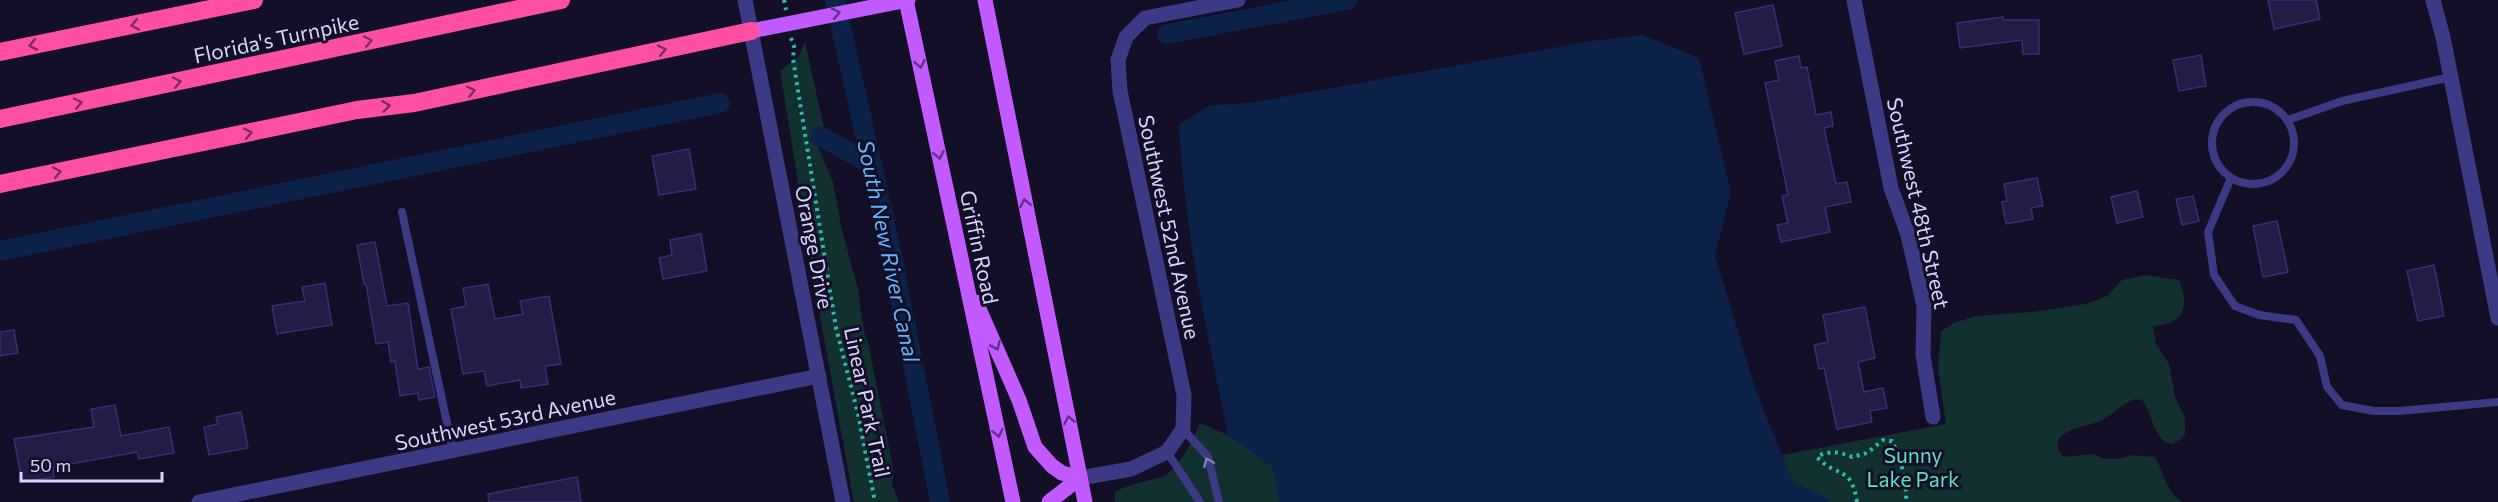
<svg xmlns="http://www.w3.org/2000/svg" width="2498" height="502" viewBox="0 0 2498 502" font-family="Commissioner,sans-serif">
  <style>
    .green { fill: #12302f }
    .water { fill: #0c2248 }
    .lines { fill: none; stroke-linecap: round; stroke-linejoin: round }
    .canal { stroke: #0c2248; stroke-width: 20 }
    .building { fill: #241b47; stroke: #3b2d73; stroke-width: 1.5 }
    .path { stroke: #2fb8b0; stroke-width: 4; stroke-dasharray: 3 4.5; stroke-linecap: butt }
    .service { stroke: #3d3a85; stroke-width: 8 }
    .minor { stroke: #3d3a85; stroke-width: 15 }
    .tertiary { stroke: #3d3a85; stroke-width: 15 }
    .primary { stroke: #c25bff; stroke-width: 15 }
    .motorway { stroke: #ff4fa3; stroke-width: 18 }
    .oneway { stroke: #623188 }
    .oneway2 { stroke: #7d2c5e }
    .oneway3 { stroke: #837fbc }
    .labels { text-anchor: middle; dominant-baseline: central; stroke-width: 6; stroke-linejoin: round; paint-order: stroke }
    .street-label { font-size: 21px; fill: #d9d4ff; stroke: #130f26 }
    .park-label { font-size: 21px; fill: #5fe0c0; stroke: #130f26 }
    .water-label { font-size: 22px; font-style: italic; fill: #62b6ff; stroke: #130f26 }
  </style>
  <rect width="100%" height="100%" fill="#130f26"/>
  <g class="green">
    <polygon points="805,42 824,128 816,142 833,182 841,226 858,289 864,332 868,343 894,472 892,484 899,502 854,502 820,316 780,71 799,56"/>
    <path d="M 2146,275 L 2179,280 C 2190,307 2184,325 2153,326 L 2156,344 L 2169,364 L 2175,397 L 2185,418 L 2185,434 C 2159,466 2152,410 2142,400 L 2135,399 C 2123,403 2114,414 2102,420 C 2088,428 2042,429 2063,457 L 2092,454 L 2104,459 L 2120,459 L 2131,455 L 2155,457 C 2164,473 2166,493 2183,502 L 1829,502 L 1828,499 L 1793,482 L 1782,455 L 1946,424 L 1938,369 L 1941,331 L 1954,323 L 1976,316 L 2032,312 L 2086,304 L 2107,296 L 2122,280 Z"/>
    <path d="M 1200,423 L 1228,435 L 1273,467 L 1280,502 L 1115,502 L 1115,492 C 1130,483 1147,482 1163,476 C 1180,469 1193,439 1200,423 Z"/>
  </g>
  <path class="water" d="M 1643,35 L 1699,58 L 1731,192 L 1715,255 L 1756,391 L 1793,482 L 1829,499 L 1829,502 L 1280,502 L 1273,467 L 1228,435 C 1207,332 1184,230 1179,124 L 1211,105 L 1249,103 L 1591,41 Z"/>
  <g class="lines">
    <g class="canal">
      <polyline points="835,0 890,246 940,502"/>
      <polyline points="1167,34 1347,0"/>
      <polyline points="820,136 871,164"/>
      <polyline points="0,251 720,103"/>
    </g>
  </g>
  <g class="building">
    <polygon points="2268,0 2316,0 2320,19 2274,29"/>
    <polygon points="1773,5 1782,46 1744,54 1735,13"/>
    <polygon points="2003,17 2003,20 2039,20 2039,54 2023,54 2022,40 1960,48 1957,23"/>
    <polygon points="2201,55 2206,86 2179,91 2173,60"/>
    <polygon points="1799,56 1801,68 1807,67 1816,115 1831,112 1833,126 1824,128 1836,184 1847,182 1851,202 1825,207 1830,232 1781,242 1777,225 1788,223 1782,196 1788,195 1765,83 1779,80 1775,61"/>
    <polygon points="689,149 696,189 659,195 652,156"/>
    <polygon points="2037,178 2043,206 2031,208 2033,219 2006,224 2002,202 2007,201 2004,184"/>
    <polygon points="2137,191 2143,217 2117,223 2111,197"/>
    <polygon points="2193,196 2199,221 2182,225 2176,199"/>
    <polygon points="2277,221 2288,272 2263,277 2253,226"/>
    <polygon points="701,234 707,271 663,279 659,258 672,255 670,240"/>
    <polygon points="375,242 387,306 408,303 418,369 429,367 435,397 419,400 418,393 400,396 395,361 391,362 388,342 376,344 366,284 364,284 357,245"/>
    <polygon points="2434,265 2444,316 2418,321 2407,271"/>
    <polygon points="325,283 332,325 277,334 272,306 305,301 302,287"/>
    <polygon points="488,284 495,319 523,314 520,301 549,296 561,364 545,366 548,384 521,388 520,380 487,386 484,371 463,374 451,309 466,306 463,288"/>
    <polygon points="1865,307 1875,358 1858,362 1864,392 1883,388 1887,408 1870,411 1872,422 1837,429 1824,368 1819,369 1814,345 1828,342 1823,315"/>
    <polygon points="14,330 18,353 0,356 0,332"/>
    <polygon points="115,405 121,436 169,427 174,453 139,459 137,452 53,467 54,477 22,482 14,439 94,427 91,409"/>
    <polygon points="241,412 248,448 209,455 204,427 218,424 216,417"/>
    <polygon points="577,477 581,502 489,502 488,494"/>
  </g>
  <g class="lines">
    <g class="path">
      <polyline points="784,0 786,10"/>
      <polyline points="791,38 794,46 793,59 836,328 858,414 875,502"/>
      <path d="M 1857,502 C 1851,464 1837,479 1817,457 C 1827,450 1841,452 1852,457 L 1867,453 L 1883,440 L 1892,441 C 1901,460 1907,480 1906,502"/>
    </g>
    <g class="service">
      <circle cx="2253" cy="143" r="41"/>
      <polyline points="2288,120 2342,101 2451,77"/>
      <polyline points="2231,178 2208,232 2214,275 2235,306 2259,315 2296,320 2320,356 2327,387 2342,405 2374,411 2400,411 2498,402"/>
      <polyline points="402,212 453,451"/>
      <polyline points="1183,429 1208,457 1219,502"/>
      <polyline points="1167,452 1200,502"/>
    </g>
    <g class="minor">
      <polyline points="1854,0 1891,188 1908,235 1924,306 1923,355 1933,417"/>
      <polyline points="2433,0 2443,37 2498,318"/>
      <polyline points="1080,478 1131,469 1167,452 1183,429 1184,395 1120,91 1118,60 1126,37 1145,18 1238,0"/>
      <polyline points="199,502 819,376"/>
    </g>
    <polyline class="tertiary" points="745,0 843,502"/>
    <g class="primary">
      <polyline points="906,0 1013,502"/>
      <polyline points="985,0 1085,502"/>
      <polyline points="751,31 908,0"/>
      <polyline points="976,302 1019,400 1035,447 1052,466 1062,473 1080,478"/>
      <polyline points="1049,502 1080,478"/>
    </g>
    <g class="motorway">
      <polyline points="0,52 254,0"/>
      <polyline points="0,119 561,0"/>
      <polyline points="0,184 357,110 414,103 751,31"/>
    </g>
  </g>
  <defs><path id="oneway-chevron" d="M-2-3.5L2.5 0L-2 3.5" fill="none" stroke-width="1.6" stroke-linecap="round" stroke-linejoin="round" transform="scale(1.5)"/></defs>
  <g class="oneway">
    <use href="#oneway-chevron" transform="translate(836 13) rotate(-12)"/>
    <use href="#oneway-chevron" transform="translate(920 64) rotate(78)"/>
    <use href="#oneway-chevron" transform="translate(939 155) rotate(78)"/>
    <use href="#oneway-chevron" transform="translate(1025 203) rotate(-101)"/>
    <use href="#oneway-chevron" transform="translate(996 346) rotate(66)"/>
    <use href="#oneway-chevron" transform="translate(1069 420) rotate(-101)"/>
    <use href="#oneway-chevron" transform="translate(998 433) rotate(78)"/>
  </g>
  <g class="oneway2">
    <use href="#oneway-chevron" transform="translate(135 25) rotate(168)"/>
    <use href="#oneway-chevron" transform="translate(368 41) rotate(-12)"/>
    <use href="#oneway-chevron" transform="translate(33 45) rotate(169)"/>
    <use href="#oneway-chevron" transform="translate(662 50) rotate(-12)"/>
    <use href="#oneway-chevron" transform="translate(177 82) rotate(-12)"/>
    <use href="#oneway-chevron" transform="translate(471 91) rotate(-12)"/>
    <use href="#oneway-chevron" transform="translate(78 103) rotate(-12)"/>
    <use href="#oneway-chevron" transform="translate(386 106) rotate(-7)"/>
    <use href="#oneway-chevron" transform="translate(248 133) rotate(-12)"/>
    <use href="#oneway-chevron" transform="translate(57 172) rotate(-12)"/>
  </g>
  <use class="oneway3" href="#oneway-chevron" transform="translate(1208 462) rotate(-113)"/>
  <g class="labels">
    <g class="street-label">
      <text transform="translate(276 38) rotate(-12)">Florida's Turnpike</text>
      <text transform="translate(1919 203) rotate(77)">Southwest 48th Street</text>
      <text transform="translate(1170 227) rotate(78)">Southwest 52nd Avenue</text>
      <text transform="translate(815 247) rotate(79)">Orange Drive</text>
      <text transform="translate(980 247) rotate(78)">Griffin Road</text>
      <text transform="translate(868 402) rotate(78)">Linear Park Trail</text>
      <text transform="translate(505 419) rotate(-12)">Southwest 53rd Avenue</text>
    </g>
    <g class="park-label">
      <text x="1913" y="454">Sunny<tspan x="1913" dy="24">Lake Park</tspan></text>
    </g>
    <g class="water-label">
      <text transform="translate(889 251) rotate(78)">South New River Canal</text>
    </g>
  </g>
  <path d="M21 472v9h141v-9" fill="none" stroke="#d9d4ff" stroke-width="3"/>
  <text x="30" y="472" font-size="18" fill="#d9d4ff" stroke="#130f26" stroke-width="4.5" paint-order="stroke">50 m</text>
</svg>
